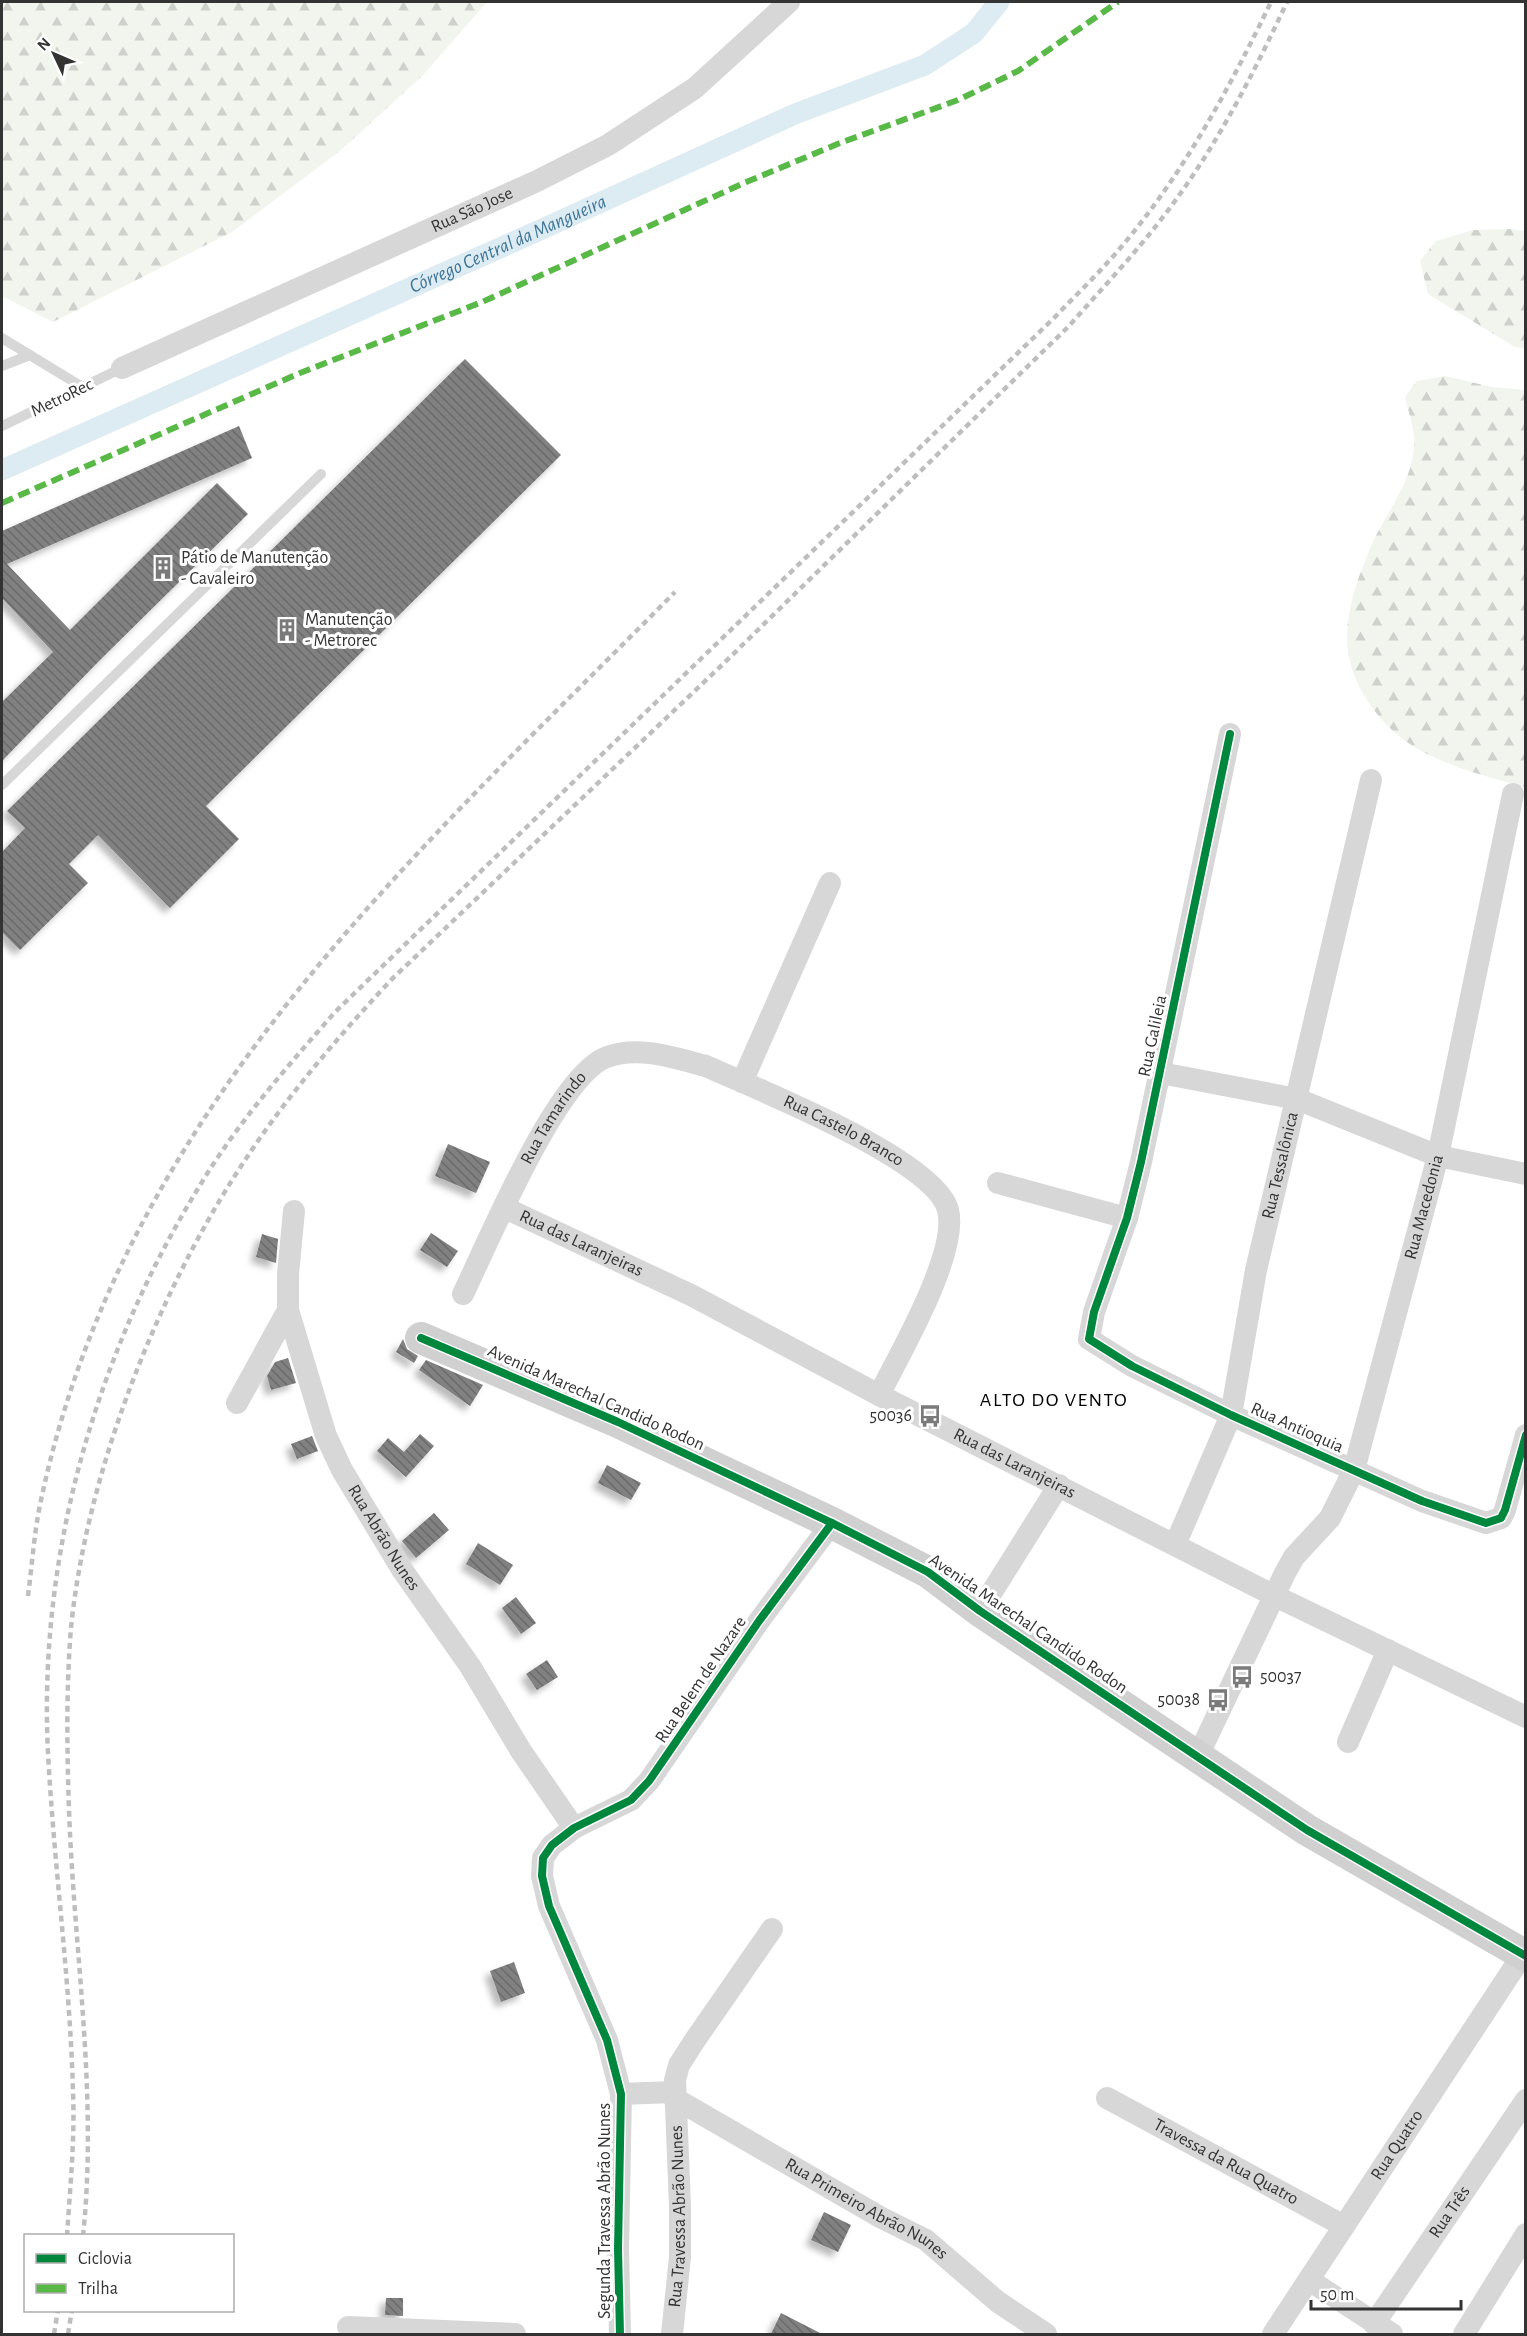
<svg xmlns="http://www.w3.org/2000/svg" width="1527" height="2336" viewBox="0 0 1527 2336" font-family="'Alegreya Sans',sans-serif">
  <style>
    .forest { fill: url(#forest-firs) }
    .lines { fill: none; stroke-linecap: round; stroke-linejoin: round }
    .canal { stroke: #ddebf3; stroke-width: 21 }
    .building { fill: url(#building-back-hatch); filter: url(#shadow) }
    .lane { stroke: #d7d7d7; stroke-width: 10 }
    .street { stroke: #d7d7d7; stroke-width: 22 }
    .secondary { stroke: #d0d0d0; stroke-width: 32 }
    .rail { stroke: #bebebe; stroke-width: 4.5; stroke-dasharray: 6 4.5; stroke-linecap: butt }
    .quiet { stroke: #58b947; stroke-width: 6; stroke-dasharray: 12 6; stroke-linecap: butt }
    .cycleway-casing { stroke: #fff; stroke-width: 11 }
    .cycleway { stroke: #00873e; stroke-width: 8 }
    .labels { text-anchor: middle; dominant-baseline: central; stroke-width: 6; stroke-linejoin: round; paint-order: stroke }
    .street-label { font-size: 18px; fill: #333; stroke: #fff }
    .poi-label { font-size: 18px; fill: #333; stroke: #fff; text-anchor: start }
    .water-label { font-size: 20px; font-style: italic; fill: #3f7597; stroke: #fff }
    .neighbourhood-label { font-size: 20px; letter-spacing: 1.5px; fill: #000; stroke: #fff }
  </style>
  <defs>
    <pattern id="forest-firs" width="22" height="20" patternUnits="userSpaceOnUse" patternTransform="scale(1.5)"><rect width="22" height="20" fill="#f1f5ed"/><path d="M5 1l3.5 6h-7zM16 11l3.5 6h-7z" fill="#cfd2cc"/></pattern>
    <pattern id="building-back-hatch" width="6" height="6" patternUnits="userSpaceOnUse" patternTransform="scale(1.5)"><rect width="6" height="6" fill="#818181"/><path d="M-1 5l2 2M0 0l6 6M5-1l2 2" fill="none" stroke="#6a6a6a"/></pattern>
    <filter id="shadow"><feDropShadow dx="-5.5" dy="5.5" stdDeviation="3" flood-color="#0004"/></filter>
  </defs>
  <rect width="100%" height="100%" fill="#fff"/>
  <g class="forest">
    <polygon points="2,2 487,2 423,75 341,150 232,232 53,322 2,296"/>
    <polygon points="1510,229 1525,231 1525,349 1515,347 1428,294 1420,261 1436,241 1473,230"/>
    <path d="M 1445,376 L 1492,387 L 1525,390 L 1525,787 C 1489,777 1451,768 1418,749 C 1380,728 1345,680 1347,634 C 1348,606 1358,577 1369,551 C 1383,515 1417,479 1414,437 C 1413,424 1408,410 1405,397 L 1417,381 Z"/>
  </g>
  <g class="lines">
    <path class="canal" id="s1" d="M 2,470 L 540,230 L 795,114 L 925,65 L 974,33 L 999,2"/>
  </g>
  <g class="building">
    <polygon points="465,359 561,455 206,806 239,839 170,908 98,835 69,864 88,883 20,950 2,932 2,852 25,828 7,811"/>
    <polygon points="239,426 252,458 7,564 70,630 217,483 248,514 99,661 2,761 2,702 53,652 2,598 2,531"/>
    <polygon points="448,1144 490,1162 476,1193 435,1176"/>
    <polygon points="431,1233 458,1251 447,1267 420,1250"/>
    <polygon points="262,1234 278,1239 276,1263 256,1257"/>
    <polygon points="403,1339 407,1349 418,1356 414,1363 396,1352"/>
    <polygon points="288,1358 296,1383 271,1390 267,1376 275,1362"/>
    <polygon points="426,1360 483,1385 470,1406 419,1370"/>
    <polygon points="420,1434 434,1446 406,1477 377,1451 388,1438 404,1452"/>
    <polygon points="312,1436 318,1451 297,1459 291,1444"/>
    <polygon points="607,1465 641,1483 631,1500 598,1483"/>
    <polygon points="434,1513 449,1530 416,1558 402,1541"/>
    <polygon points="478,1543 513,1565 500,1585 466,1564"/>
    <polygon points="516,1597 536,1623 521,1634 502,1608"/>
    <polygon points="547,1660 558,1677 537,1690 526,1674"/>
    <polygon points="514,1962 525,1993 501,2002 490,1971"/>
    <polygon points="824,2212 851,2225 838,2252 811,2240"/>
    <polygon points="386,2298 403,2298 403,2316 385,2315"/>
    <polygon points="781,2313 822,2334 771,2334"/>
  </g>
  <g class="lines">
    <g class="lane">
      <polyline points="2,338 84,388"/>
      <polyline points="2,366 30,355"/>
      <polyline points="2,426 122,368"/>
      <polyline points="2,785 321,474"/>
    </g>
    <g class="street">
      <path id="s2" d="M 122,368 L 537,181 L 608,145 L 695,88 L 789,2"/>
      <polyline points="1230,734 1141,1162 1127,1218 1094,1312 1089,1339 1132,1366 1231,1415 1422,1501 1486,1523 1501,1518 1505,1510 1526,1435"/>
      <polyline points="1161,1073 1297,1099 1438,1156 1526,1174"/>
      <polyline points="742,1082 830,883"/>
      <polyline points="998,1183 1127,1218"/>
      <path id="s3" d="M 505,1208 L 691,1295 L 879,1395 L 1275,1596 L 1526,1717"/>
      <path id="s4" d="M 294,1211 L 288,1274 L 288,1310 L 326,1436 L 342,1470 L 403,1571 L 470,1666 L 521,1751 L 574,1828"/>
      <path id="s5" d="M 463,1294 C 488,1243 557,1075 607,1057 C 638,1045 675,1058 706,1066 C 756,1089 935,1159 948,1210 C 959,1253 899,1355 879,1395"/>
      <polyline points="237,1403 288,1310"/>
      <path id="s6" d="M 1175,1545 L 1231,1415 L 1256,1270 L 1371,780"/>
      <polyline points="980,1611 1059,1485"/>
      <polyline points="1348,1742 1388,1650"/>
      <path id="s7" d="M 1197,1758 L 1285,1573 L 1294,1557 L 1330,1518 L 1354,1470 L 1438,1156 L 1513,794"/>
      <polyline points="621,2094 673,2092"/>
      <path id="s8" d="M 674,2098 L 880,2217 L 926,2240 L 998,2302 L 1046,2334"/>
      <path id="s9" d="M 1107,2098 L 1344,2226"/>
      <polyline points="1309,2280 1392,2334"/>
      <path id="s10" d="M 1374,2324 L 1526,2100"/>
      <polyline points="348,2327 515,2334"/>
      <polyline points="620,2334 618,2249 621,2094 607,2040 549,1906 542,1876 543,1858 552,1845 574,1828 631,1800 649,1781 759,1621 832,1523"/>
      <path id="s11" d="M 672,2334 L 680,2257 L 680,2207 L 675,2080 L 679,2065 L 695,2040 L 772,1929"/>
      <path id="s12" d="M 1273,2334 L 1523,1954"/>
      <polyline points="1464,2334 1526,2234"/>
    </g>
    <polyline class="secondary" points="421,1338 618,1422 832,1523 928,1572 980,1611 1307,1830 1526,1956"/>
    <g class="rail">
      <path d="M 28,1596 C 32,1566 34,1534 40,1505 C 121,1114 408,862 675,592"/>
      <path d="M 67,2236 C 70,2188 75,2140 73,2092 C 70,1979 54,1866 48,1753 C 38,1553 97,1351 202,1182 C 239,1121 288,1066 335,1012 L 1054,318 C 1072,299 1091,281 1108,262 C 1177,186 1227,93 1271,2"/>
      <path d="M 83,2236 C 98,2094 74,1952 69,1810 C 67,1750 66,1689 71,1628 C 86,1477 154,1302 236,1174 C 281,1103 335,1040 392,979 L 722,665 L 1068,327 C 1106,284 1147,241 1180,194 C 1223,134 1256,68 1287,2"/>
      <polyline points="54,2334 58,2310"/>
      <polyline points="68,2334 72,2310"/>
    </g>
    <polyline class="quiet" points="2,503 300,373 482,302 744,183 840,143 958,100 1018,71 1118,2"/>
    <g class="cycleway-casing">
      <g id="cycleway">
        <polyline points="1230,734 1141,1162 1127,1218 1094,1312 1089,1339 1132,1366 1231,1415 1422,1501 1486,1523 1501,1518 1505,1510 1526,1435"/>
        <polyline points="421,1338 618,1422 832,1523 928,1572 980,1611 1307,1830 1526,1956"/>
        <polyline points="620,2334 618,2249 621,2094 607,2040 549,1906 542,1876 543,1858 552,1845 574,1828 631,1800 649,1781 759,1621 832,1523"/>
      </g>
    </g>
    <use href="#cycleway" class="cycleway"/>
  </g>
  <defs>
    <g id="building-bare" transform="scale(1.8)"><path d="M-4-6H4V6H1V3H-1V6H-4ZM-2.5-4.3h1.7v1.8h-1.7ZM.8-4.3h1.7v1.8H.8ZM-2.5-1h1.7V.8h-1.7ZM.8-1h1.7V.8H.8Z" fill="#7a7a7a" stroke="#fff" stroke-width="2.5" paint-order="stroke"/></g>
    <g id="bus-bare" transform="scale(1.8)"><path d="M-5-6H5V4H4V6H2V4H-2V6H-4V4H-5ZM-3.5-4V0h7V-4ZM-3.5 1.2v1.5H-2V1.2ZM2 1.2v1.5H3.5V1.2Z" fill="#7a7a7a" stroke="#fff" stroke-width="2.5" paint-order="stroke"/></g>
  </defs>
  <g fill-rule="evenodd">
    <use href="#building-bare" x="163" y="568"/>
    <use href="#building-bare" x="287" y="630"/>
    <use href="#bus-bare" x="930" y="1416"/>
    <use href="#bus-bare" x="1242" y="1677"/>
    <use href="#bus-bare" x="1218" y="1700"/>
  </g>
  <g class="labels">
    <g class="street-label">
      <text stroke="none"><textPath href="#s2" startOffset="384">Rua São Jose</textPath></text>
      <text transform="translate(62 398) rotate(-26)">MetroRec</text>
      <text transform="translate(1153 1036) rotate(-78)">Rua Galileia</text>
      <text stroke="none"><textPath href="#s5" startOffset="198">Rua Tamarindo</textPath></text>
      <text stroke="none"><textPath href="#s5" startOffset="534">Rua Castelo Branco</textPath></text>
      <text stroke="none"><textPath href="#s6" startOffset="396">Rua Tessalônica</textPath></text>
      <text stroke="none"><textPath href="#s7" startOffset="602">Rua Macedonia</textPath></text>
      <text stroke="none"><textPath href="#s3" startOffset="84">Rua das Laranjeiras</textPath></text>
      <text transform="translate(596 1398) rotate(24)">Avenida Marechal Candido Rodon</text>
      <text transform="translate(1297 1428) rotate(24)">Rua Antioquia</text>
      <text stroke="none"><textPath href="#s3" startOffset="570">Rua das Laranjeiras</textPath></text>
      <text stroke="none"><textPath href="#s4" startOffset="348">Rua Abrão Nunes</textPath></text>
      <text transform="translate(1028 1624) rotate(34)">Avenida Marechal Candido Rodon</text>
      <text transform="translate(701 1680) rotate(-56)">Rua Belem de Nazare</text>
      <text stroke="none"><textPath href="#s12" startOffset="226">Rua Quatro</textPath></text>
      <text stroke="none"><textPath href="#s9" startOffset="135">Travessa da Rua Quatro</textPath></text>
      <text stroke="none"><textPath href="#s8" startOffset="222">Rua Primeiro Abrão Nunes</textPath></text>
      <text transform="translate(605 2211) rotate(-90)">Segunda Travessa Abrão Nunes</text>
      <text stroke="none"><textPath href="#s10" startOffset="135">Rua Três</textPath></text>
      <text stroke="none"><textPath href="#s11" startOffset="118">Rua Travessa Abrão Nunes</textPath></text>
    </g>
    <g class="poi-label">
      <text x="181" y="558">Pátio de Manutenção<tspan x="181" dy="21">- Cavaleiro</tspan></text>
      <text x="305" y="620">Manutenção<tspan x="305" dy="21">- Metrorec</tspan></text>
      <text x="912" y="1416" text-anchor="end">50036</text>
      <text x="1260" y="1677">50037</text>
      <text x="1200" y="1700" text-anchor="end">50038</text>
    </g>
    <g class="water-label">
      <text stroke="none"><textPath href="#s1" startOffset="554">Córrego Central da Mangueira</textPath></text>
    </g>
    <g class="neighbourhood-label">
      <text x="1054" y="1400">ALTO DO VENTO</text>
    </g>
  </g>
  <rect width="1527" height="2336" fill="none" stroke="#333333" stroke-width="6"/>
  <rect x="24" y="2234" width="210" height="78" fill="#ffffff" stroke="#adadad" stroke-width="1.5"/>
  <rect x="36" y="2254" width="30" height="9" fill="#00873e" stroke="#adadad" stroke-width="1.5"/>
  <text x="78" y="2264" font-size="18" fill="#333333">Ciclovia</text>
  <rect x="36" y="2284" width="30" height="9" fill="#58b947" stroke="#adadad" stroke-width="1.5"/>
  <text x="78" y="2294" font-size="18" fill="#333333">Trilha</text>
  <g transform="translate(54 54) rotate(314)" stroke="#ffffff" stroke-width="4.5" paint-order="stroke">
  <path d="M0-4.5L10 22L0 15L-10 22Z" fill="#333333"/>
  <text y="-9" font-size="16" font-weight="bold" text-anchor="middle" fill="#333333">N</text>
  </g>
  <path d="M1311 2300v9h150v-9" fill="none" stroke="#333333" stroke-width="3"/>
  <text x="1320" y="2300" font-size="18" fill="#333333" stroke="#ffffff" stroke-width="4.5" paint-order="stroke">50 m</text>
</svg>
